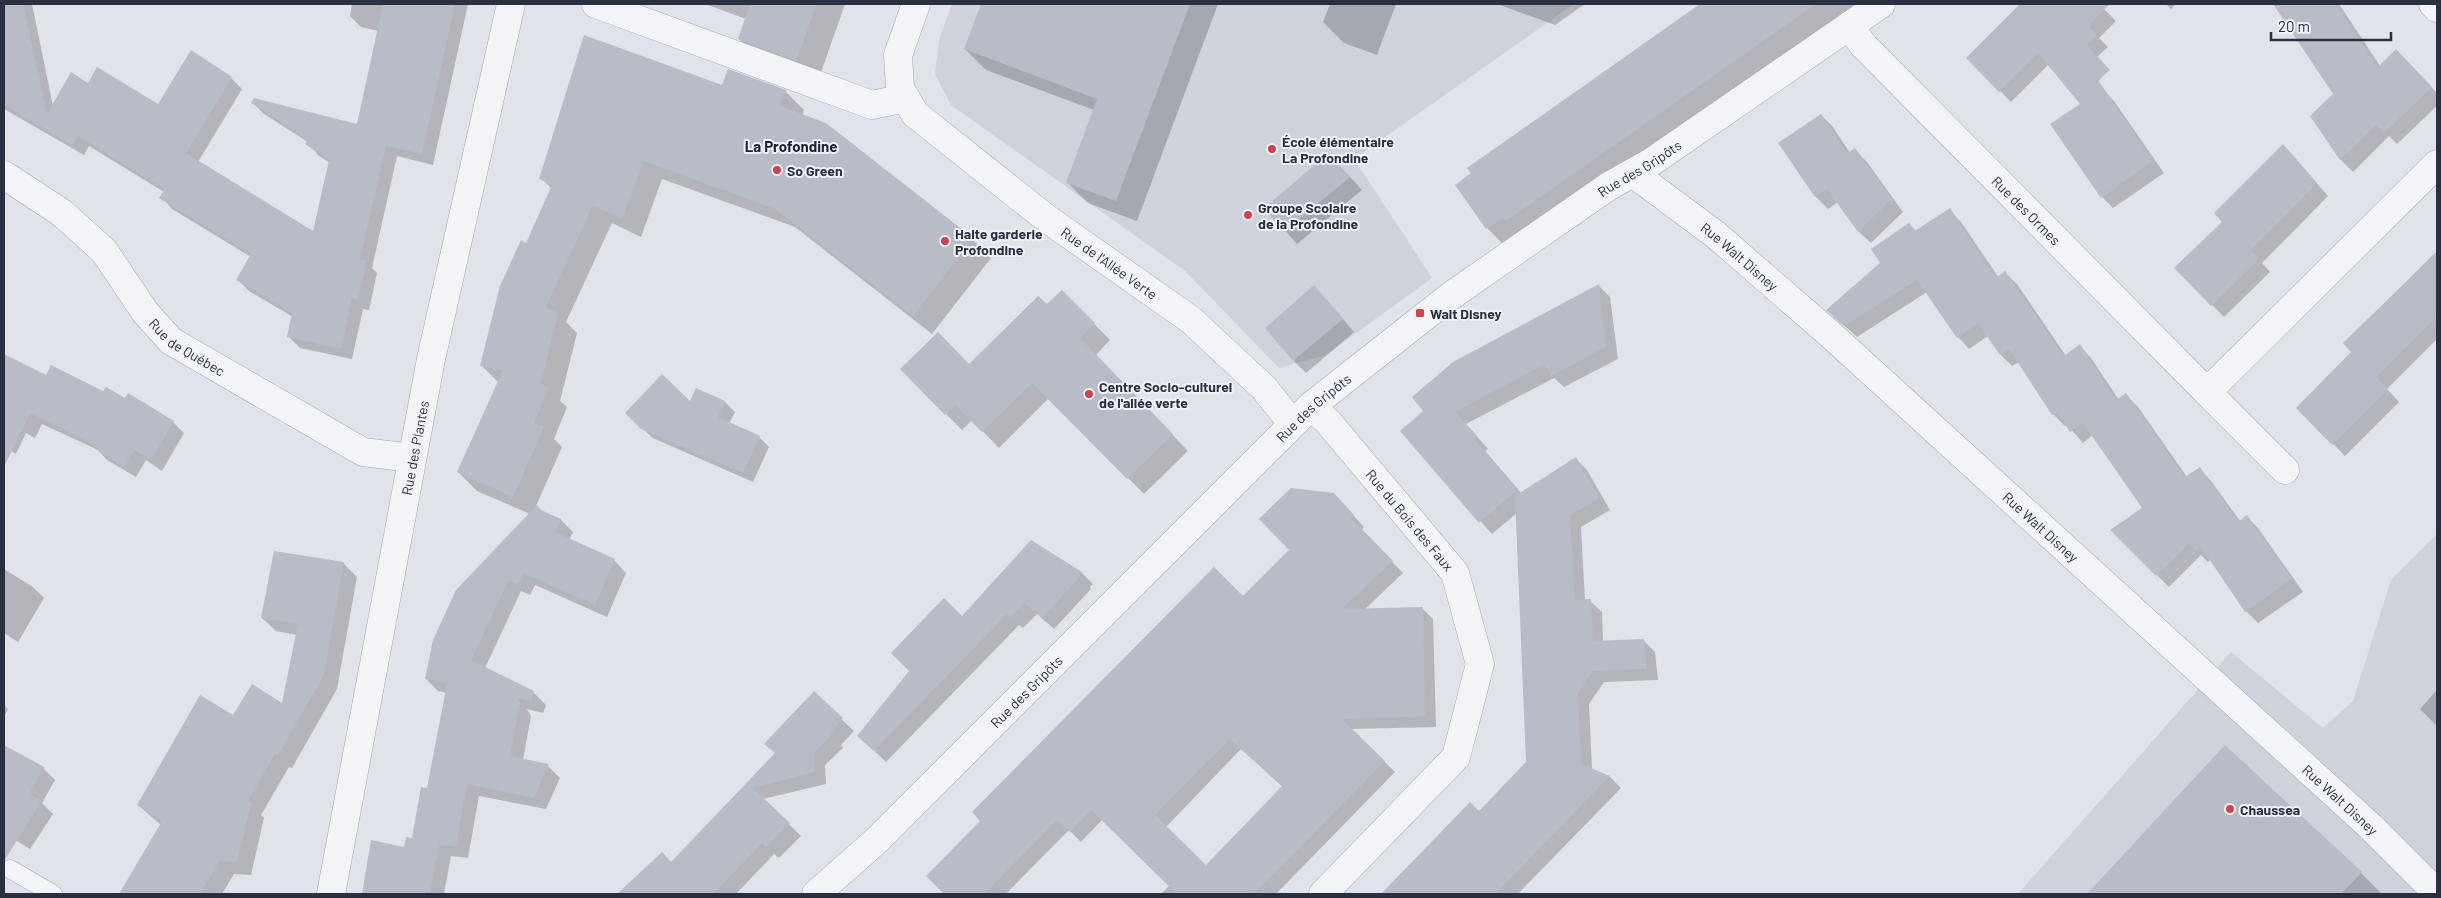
<svg xmlns="http://www.w3.org/2000/svg" width="2441" height="898" viewBox="0 0 2441 898" font-family="Barlow,sans-serif">
  <style>
    .built { fill: #ced2db }
    .shadow { fill: #0003; fill-rule: evenodd }
    .building { fill: #b7bcc6; fill-rule: evenodd }
    .lines { fill: none; stroke-linecap: round; stroke-linejoin: round }
    .service-casing { stroke: #a5aab3; stroke-width: 19 }
    .pedestrian-casing { stroke: #a5aab3; stroke-width: 29 }
    .minor-casing { stroke: #a5aab3; stroke-width: 29 }
    .tertiary-casing { stroke: #a5aab3; stroke-width: 29 }
    .service { stroke: #f3f4f8; stroke-width: 18 }
    .pedestrian { stroke: #f3f4f8; stroke-width: 28 }
    .minor { stroke: #f3f4f8; stroke-width: 28 }
    .tertiary { stroke: #f3f4f8; stroke-width: 28 }
    .poi-dot { fill: #d0444f; stroke: #f0f2f7; stroke-width: 2 }
    .labels { text-anchor: middle; dominant-baseline: central; stroke-width: 4; stroke-linejoin: round; paint-order: stroke }
    .poi-label { font-size: 14px; font-weight: bold; fill: #293041; stroke: #f0f2f7; text-anchor: start }
    .street-label { font-size: 14px; fill: #293041; stroke: #f0f2f7 }
    .neighbourhood-label { font-size: 15px; font-weight: bold; fill: #1b2132; stroke: #f0f2f7 }
  </style>
  <rect width="100%" height="100%" fill="#e0e3e9"/>
  <g class="built">
    <polygon points="952,4 1574,4 1354,159 1432,278 1326,355 1279,368 1185,271 951,105 935,74 939,40"/>
    <polygon points="2437,534 2437,894 2018,894 2231,652 2323,728 2353,701 2391,580"/>
  </g>
  <g class="shadow">
    <polygon points="4,4 32,4 53,106 88,85 158,106 231,78 242,89 198,162 314,233 330,163 318,155 308,142 264,114 253,103 358,126 379,31 361,27 350,16 352,4 468,4 433,165 397,156 372,268 377,273 369,310 363,309 352,359 300,348 288,336 293,317 249,291 238,280 251,257 172,209 161,197 164,192 89,146 84,155 4,109"/>
    <polygon points="705,4 845,4 818,81 761,60 739,39 746,19"/>
    <polygon points="982,4 1218,4 1137,221 1088,203 1067,182 1094,110 986,70 965,49"/>
    <polygon points="1330,4 1396,4 1377,55 1344,43 1323,22"/>
    <polygon points="1497,4 1585,4 1555,25"/>
    <polygon points="1703,4 1853,4 1854,6 1508,249 1487,228 1641,46"/>
    <polygon points="2022,4 2030,4 2035,9 2040,4 2099,4 2116,21 2099,38 2108,47 2097,57 2109,70 2080,100 2049,64 2011,102 1968,58"/>
    <polygon points="2166,4 2176,4 2171,9"/>
    <polygon points="2274,4 2339,4 2380,66 2408,63 2437,93 2437,106 2397,144 2389,136 2353,172 2341,160 2312,116 2334,94"/>
    <polygon points="723,87 785,91 804,110 802,116 825,124 972,239 991,258 932,334 795,227 662,179 641,237 612,223 566,322 577,333 560,401 567,407 554,439 562,447 536,506 541,511 561,520 573,532 569,540 614,560 626,573 607,617 535,585 530,595 521,591 485,668 533,692 546,705 543,713 527,709 531,716 523,760 548,766 560,778 546,809 479,796 468,858 451,856 444,894 363,894 372,842 405,848 413,839 428,789 447,693 438,691 426,679 530,514 477,491 458,472 499,383 482,366 527,245 552,189 541,178"/>
    <polygon points="2103,90 2114,101 2164,173 2113,208 2102,197"/>
    <polygon points="1821,115 1833,127 1850,153 1855,150 1867,162 1903,212 1871,243 1859,232 1838,202 1828,209 1816,197 1780,143"/>
    <polygon points="1329,154 1362,190 1297,244 1266,208"/>
    <polygon points="2295,158 2328,196 2262,263 2270,272 2224,317 2176,268"/>
    <polygon points="1949,210 1961,222 1999,278 2005,273 2017,284 2066,356 2080,346 2091,358 2119,400 2126,395 2138,407 2187,477 2200,469 2211,481 2240,521 2247,517 2258,528 2303,592 2258,623 2246,611 2211,559 2208,562 2201,555 2169,587 2112,530 2144,508 2093,435 2083,443 2067,425 2065,426 2053,414 2019,362 2012,366 2001,355 1988,336 1969,349 1958,337 1927,292 1857,337 1839,321 1909,224 1917,232"/>
    <polygon points="2437,251 2437,339 2387,389 2399,402 2345,456 2298,408 2353,352 2345,343"/>
    <polygon points="1598,285 1610,297 1618,359 1564,387 1554,378 1466,424 1488,449 1485,451 1521,493 1576,459 1587,470 1610,510 1581,527 1585,601 1590,601 1602,612 1603,642 1643,640 1655,652 1658,680 1604,682 1589,704 1592,769 1610,777 1621,788 1518,894 1382,894 1470,804 1479,813 1527,763 1517,513 1492,534 1401,431"/>
    <polygon points="1062,291 1110,340 1096,355 1188,451 1144,494 1049,398 999,448 972,420 962,430 901,369 969,365 1047,306"/>
    <polygon points="1326,299 1354,332 1306,373 1294,361"/>
    <polygon points="4,355 46,377 125,400 173,422 184,433 162,471 146,460 136,477 107,460 98,450 42,424 35,438 26,433 16,454 4,447"/>
    <polygon points="696,389 725,402 735,412 729,424 759,437 769,447 753,482 653,438 636,423 690,403"/>
    <path d="M 1334,494 L 1364,527 L 1361,530 L 1403,573 L 1364,610 L 1422,608 L 1433,619 L 1436,727 L 1351,729 L 1395,772 L 1276,894 L 1161,894 L 1170,885 L 1102,820 L 1081,842 L 1069,830 L 1006,894 L 946,894 L 928,876 L 1243,598 L 1291,550 ZM 1241,749 L 1283,787 L 1206,867 L 1166,827 Z"/>
    <polygon points="1031,541 1082,573 1093,584 1090,587 1091,589 1054,629 1037,614 1023,628 1019,625 886,762 859,736"/>
    <polygon points="343,563 357,577 337,689 292,768 289,767 261,815 264,818 251,875 234,874 222,894 120,894 161,825 138,805 234,717 283,705 297,635 276,631 262,618"/>
    <polygon points="4,569 33,587 44,598 18,642 4,633"/>
    <polygon points="2437,690 2437,726 2420,709"/>
    <polygon points="814,693 854,731 841,745 843,748 825,765 826,784 763,799 801,836 779,858 774,854 736,894 633,894 626,887 672,864 776,754"/>
    <polygon points="4,705 8,709 4,717"/>
    <polygon points="4,747 43,768 55,780 42,803 53,814 30,849 4,833"/>
    <polygon points="2225,747 2361,873 2382,894 2089,894"/>
  </g>
  <g class="building">
    <polygon points="4,4 23,4 47,114 71,72 88,83 97,67 158,104 191,50 232,77 186,153 313,231 329,160 305,144 308,140 251,103 254,98 357,124 383,4 455,4 422,154 386,146 360,259 367,261 358,300 352,298 341,349 287,337 292,313 236,280 251,254 159,198 165,189 78,136 72,145 4,105"/>
    <polygon points="750,4 817,4 796,61 738,39"/>
    <polygon points="981,4 1190,4 1116,201 1066,183 1097,99 964,49"/>
    <polygon points="1700,4 1816,4 1506,221 1503,218 1486,229 1455,185 1471,173 1467,168"/>
    <polygon points="2020,4 2110,4 2088,26 2097,35 2087,45 2110,70 2098,80 2153,161 2101,198 2050,124 2080,104 2038,53 1999,92 1966,58"/>
    <polygon points="2273,4 2336,4 2378,67 2396,49 2432,87 2384,133 2376,125 2340,160 2310,116 2333,94"/>
    <polygon points="584,35 722,85 728,69 786,90 780,106 826,123 973,238 913,316 775,209 644,161 622,219 593,205 546,307 558,313 541,384 549,388 534,423 544,427 513,497 457,472 503,370 480,366 500,286 521,240 526,243 552,185 539,179"/>
    <polygon points="1821,114 1847,153 1855,148 1892,199 1858,232 1827,189 1815,197 1778,143"/>
    <polygon points="2283,144 2317,183 2251,250 2259,259 2211,306 2174,268 2222,222 2214,213"/>
    <polygon points="1329,153 1350,177 1284,232 1264,208"/>
    <polygon points="1950,208 1996,278 2005,271 2064,356 2080,344 2116,400 2126,393 2185,477 2200,467 2238,522 2247,515 2292,579 2245,612 2201,547 2195,551 2190,543 2156,576 2110,530 2142,508 2083,423 2070,432 2057,412 2052,415 2009,349 2000,355 1978,323 1957,338 1917,280 1844,326 1826,310 1880,263 1871,249 1909,223 1915,231"/>
    <polygon points="2437,252 2437,317 2376,377 2388,389 2332,445 2296,408 2351,352 2343,343"/>
    <polygon points="1599,284 1606,347 1551,376 1545,364 1455,412 1477,436 1474,439 1518,489 1479,523 1400,431 1423,411 1412,397 1453,362"/>
    <polygon points="1314,285 1343,319 1293,361 1265,328"/>
    <polygon points="1062,290 1095,323 1080,338 1173,434 1127,479 1032,383 982,432 955,405 945,415 900,369 938,332 969,364 1038,296 1047,304"/>
    <polygon points="4,354 46,375 51,365 103,391 106,387 125,398 128,393 174,421 151,460 134,450 124,467 94,448 96,445 30,413 4,467"/>
    <polygon points="662,374 690,401 696,388 725,401 718,417 760,436 743,473 641,429 625,413"/>
    <polygon points="1576,457 1599,498 1570,516 1575,600 1591,599 1593,641 1644,639 1647,669 1593,671 1578,692 1581,764 1610,776 1495,894 1381,894 1470,802 1479,811 1526,762 1515,496"/>
    <path d="M 1291,488 L 1334,493 L 1354,515 L 1351,518 L 1393,561 L 1342,609 L 1423,607 L 1425,716 L 1342,719 L 1385,761 L 1254,894 L 1177,894 L 1091,810 L 1070,832 L 1057,820 L 984,894 L 944,894 L 926,876 L 980,821 L 972,812 L 1214,567 L 1243,596 L 1289,550 L 1259,519 ZM 1230,739 L 1282,786 L 1206,865 L 1155,815 Z"/>
    <polygon points="537,505 541,510 561,519 555,532 615,559 595,605 523,573 518,584 509,580 471,660 534,691 531,701 517,698 520,703 510,756 549,764 534,798 467,784 456,847 439,844 430,894 362,894 371,840 404,847 406,837 412,838 421,787 427,788 447,684 425,679 433,640 456,590"/>
    <polygon points="1031,540 1082,572 1079,575 1081,576 1042,618 1024,603 1010,618 1007,614 874,751 857,736 909,671 891,653 944,598 962,616"/>
    <polygon points="274,551 344,562 324,675 278,755 275,754 248,801 251,804 237,862 220,861 200,894 119,894 162,821 137,805 200,695 233,715 252,684 282,703 298,624 261,618"/>
    <polygon points="814,691 843,718 830,733 832,735 814,753 814,772 753,788 790,823 766,847 762,843 713,894 617,894 662,852 671,862 775,753 764,744"/>
    <polygon points="4,745 44,767 29,794 42,801 4,861"/>
    <polygon points="2225,745 2362,872 2341,894 2087,894"/>
  </g>
  <g class="lines">
    <g class="service-casing">
      <polyline id="service" points="10,869 53,894"/>
    </g>
    <g class="pedestrian-casing">
      <polyline id="pedestrian" points="596,4 872,105 906,98"/>
    </g>
    <g class="minor-casing">
      <g id="minor">
        <path id="s1" d="M 916,4 L 898,55 L 900,88 L 915,114 L 1046,218 L 1191,320 L 1264,388 L 1292,423"/>
        <polyline points="2433,4 2437,8"/>
        <path id="s2" d="M 1849,26 L 1864,46 L 2207,392 L 2437,164"/>
        <path id="s3" d="M 1634,174 L 1716,235 L 1831,335 L 2371,827 L 2437,893"/>
        <path id="s4" d="M 4,175 L 62,213 L 104,251 L 145,312 L 171,341 L 363,452 L 412,458"/>
        <polyline points="2207,392 2285,470"/>
        <path id="s5" d="M 1311,406 L 1329,423 L 1455,573 L 1480,664 L 1456,757 L 1323,894"/>
        <path id="s6" d="M 816,894 L 876,841 L 1311,406 L 1452,295 L 1609,186 L 1650,163 L 1881,4"/>
      </g>
    </g>
    <g class="tertiary-casing">
      <g id="tertiary">
        <path id="s7" d="M 331,894 L 431,359 L 511,4"/>
      </g>
    </g>
    <use href="#service" class="service"/>
    <use href="#pedestrian" class="pedestrian"/>
    <use href="#minor" class="minor"/>
    <use href="#tertiary" class="tertiary"/>
  </g>
  <g class="poi-dot">
    <circle cx="1272" cy="149" r="5"/>
    <circle cx="777" cy="170" r="5"/>
    <circle cx="1248" cy="215" r="5"/>
    <circle cx="945" cy="241" r="5"/>
    <rect x="1415" y="308" width="10" height="10" rx="2.5"/>
    <circle cx="1089" cy="394" r="5"/>
    <circle cx="2230" cy="809" r="5"/>
  </g>
  <g class="labels">
    <g class="poi-label">
      <text x="1282" y="141">École élémentaire<tspan x="1282" dy="16">La Profondine</tspan></text>
      <text x="787" y="170">So Green</text>
      <text x="1258" y="207">Groupe Scolaire<tspan x="1258" dy="16">de la Profondine</tspan></text>
      <text x="955" y="233">Halte garderie<tspan x="955" dy="16">Profondine</tspan></text>
      <text x="1430" y="313">Walt Disney</text>
      <text x="1099" y="386">Centre Socio-culturel<tspan x="1099" dy="16">de l'allée verte</tspan></text>
      <text x="2240" y="809">Chaussea</text>
    </g>
    <g class="street-label">
      <text stroke="none"><textPath href="#s6" startOffset="1101">Rue des Gripôts</textPath></text>
      <text stroke="none"><textPath href="#s2" startOffset="256">Rue des Ormes</textPath></text>
      <text stroke="none"><textPath href="#s3" startOffset="134">Rue Walt Disney</textPath></text>
      <text stroke="none"><textPath href="#s1" startOffset="362">Rue de l'Allée Verte</textPath></text>
      <text stroke="none"><textPath href="#s4" startOffset="255">Rue de Québec</textPath></text>
      <text stroke="none"><textPath href="#s6" startOffset="696">Rue des Gripôts</textPath></text>
      <text stroke="none"><textPath href="#s7" startOffset="454">Rue des Plantes</textPath></text>
      <text stroke="none"><textPath href="#s5" startOffset="151">Rue du Bois des Faux</textPath></text>
      <text stroke="none"><textPath href="#s3" startOffset="539">Rue Walt Disney</textPath></text>
      <text stroke="none"><textPath href="#s6" startOffset="292">Rue des Gripôts</textPath></text>
      <text stroke="none"><textPath href="#s3" startOffset="944">Rue Walt Disney</textPath></text>
    </g>
    <g class="neighbourhood-label">
      <text x="791" y="146">La Profondine</text>
    </g>
  </g>
  <rect width="2441" height="898" fill="none" stroke="#293041" stroke-width="10"/>
  <path d="M2271 32v8h120v-8" fill="none" stroke="#293041" stroke-width="2.5"/>
  <text x="2278" y="32" font-size="15" fill="#293041" stroke="#f0f2f7" stroke-width="4" paint-order="stroke">20 m</text>
</svg>
